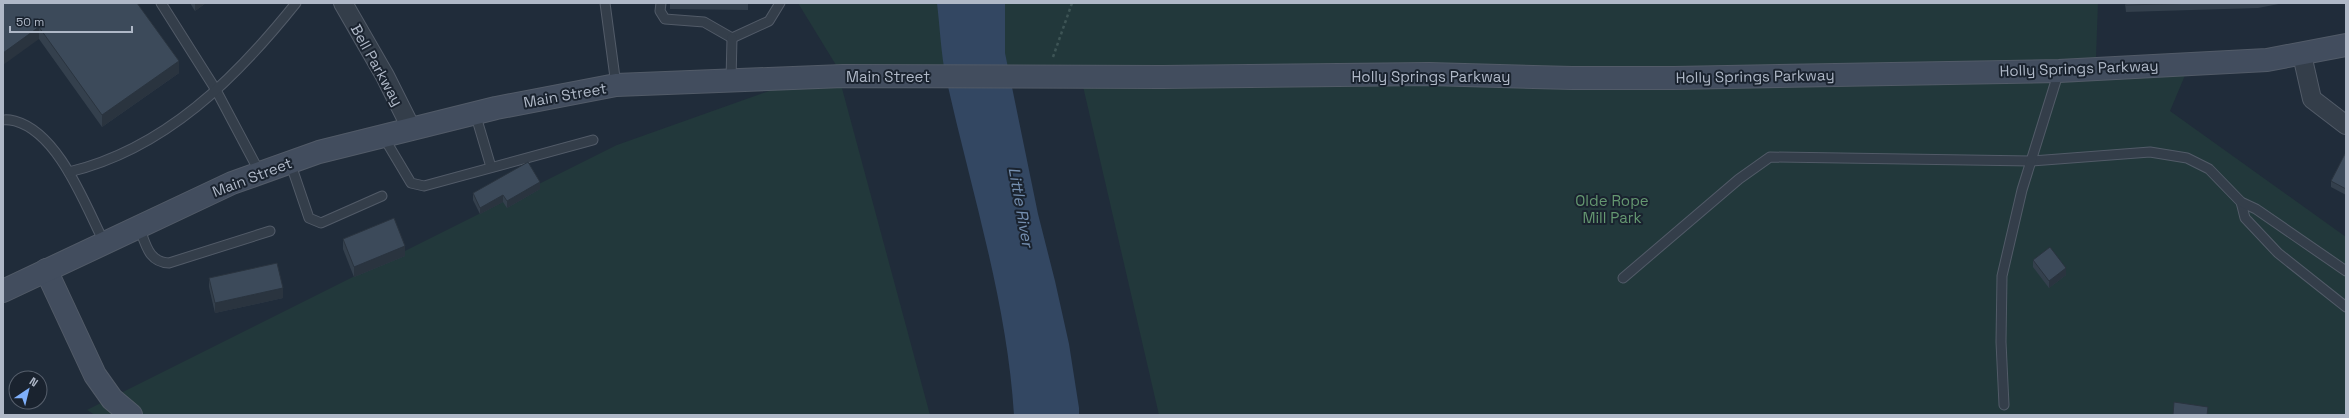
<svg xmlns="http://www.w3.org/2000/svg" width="2349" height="418" viewBox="0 0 2349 418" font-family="'Space Grotesk',sans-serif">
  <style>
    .green { fill: #22383b }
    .water { fill: #334762 }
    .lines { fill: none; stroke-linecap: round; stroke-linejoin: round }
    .lane-casing { stroke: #525b68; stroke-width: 11 }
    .street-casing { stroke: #525b68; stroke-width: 20 }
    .secondary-casing { stroke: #525b68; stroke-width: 24 }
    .path { stroke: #3d5455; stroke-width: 2.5; stroke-dasharray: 3 3; stroke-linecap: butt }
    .lane { stroke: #343e4a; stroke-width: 9 }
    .street { stroke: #343e4a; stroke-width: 18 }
    .secondary { stroke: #424d5e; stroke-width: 22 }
    .wall { fill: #34404d }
    .shaded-wall { fill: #2a343f }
    .building { fill: #3c4a5a; stroke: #2a343f }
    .labels { text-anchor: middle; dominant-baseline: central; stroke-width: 4; stroke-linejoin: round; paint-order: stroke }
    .street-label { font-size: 15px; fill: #afb8c7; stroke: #1a232f }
    .park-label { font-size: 15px; fill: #659871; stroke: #1a232f }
    .water-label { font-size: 16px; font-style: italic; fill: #758fb0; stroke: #1a232f }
  </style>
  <rect width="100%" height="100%" fill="#202c3a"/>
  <polygon class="green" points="798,3 2098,3 2096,57 2120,74 2186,73 2170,111 2346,237 2346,415 1159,415 1079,69 836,66 930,415 95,415 87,410 617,145 831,69 836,65"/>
  <path class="water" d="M 937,3 L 1005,3 L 1005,53 L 1038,214 L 1055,281 L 1069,344 L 1079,408 L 1079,415 L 1014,415 C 1007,301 971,190 946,78 C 941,54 940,28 937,3 Z"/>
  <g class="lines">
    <g class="lane-casing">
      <g id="lane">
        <polyline points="161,3 216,90 260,173"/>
        <polyline points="605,3 616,85"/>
        <polyline points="661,3 660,11 665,19 704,22 732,38"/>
        <polyline points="732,38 769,21 780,3"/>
        <polyline points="731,80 732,38"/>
        <polyline points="475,113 491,167"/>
        <path d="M 3,120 C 7,119 11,120 15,121 C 59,133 85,205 104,242"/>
        <polyline points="383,136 411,183 424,186 593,140"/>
        <polyline points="290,162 309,218 321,223 382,196"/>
        <path d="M 69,172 C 165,149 236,78 296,3"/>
        <polyline points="2241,202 2245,218 2278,253 2346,307"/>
        <path d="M 139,227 C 146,244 148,262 169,263 L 270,231"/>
        <polyline points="1623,278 1739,179 1770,157 2031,161 2150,152 2187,158 2209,169 2241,202 2256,209 2346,271"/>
        <polyline points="2004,405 2001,342 2002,276 2022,190 2059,71"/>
      </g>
    </g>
    <g class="street-casing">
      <g id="street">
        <polyline points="343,3 385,76 411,128"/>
        <polyline points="2302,55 2312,99 2346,125"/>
      </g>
    </g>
    <g class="secondary-casing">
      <g id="secondary">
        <polyline points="46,270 95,375 112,399 131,415"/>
        <polyline points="3,291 232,183 319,152 496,108 616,85 843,76 1162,77 1429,74 1572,78 1674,78 2059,71 2267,60 2346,45"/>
      </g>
    </g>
    <polyline class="path" points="1053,57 1072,3"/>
    <use href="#lane" class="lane"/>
    <use href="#street" class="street"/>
    <use href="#secondary" class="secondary"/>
  </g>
  <g class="wall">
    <polygon points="3,3 179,73 102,127 39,39"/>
    <polygon points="190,3 206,3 195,11"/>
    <polygon points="670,3 748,3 748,10 670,9"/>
    <polygon points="2125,3 2284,3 2258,8 2126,12"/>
    <polygon points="2346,152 2346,195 2331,187 2331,181"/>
    <polygon points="540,189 507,208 503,202 480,214 473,200 473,193"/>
    <polygon points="343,239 405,256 354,277 343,249"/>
    <polygon points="2033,260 2066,275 2049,288 2033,267"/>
    <polygon points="209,278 283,298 215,313 209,287"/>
  </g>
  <g class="shaded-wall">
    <polygon points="195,3 206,3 195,11"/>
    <polygon points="39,27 39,39 3,65 3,53"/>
    <polygon points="179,61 179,73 102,127 102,115"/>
    <polygon points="540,182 540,189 507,208 507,201"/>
    <polygon points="503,195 503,202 480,214 480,208"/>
    <polygon points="405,246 405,256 354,277 354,267"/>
    <polygon points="2066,268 2066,275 2049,288 2049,281"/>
    <polygon points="283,288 283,298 215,313 215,303"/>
  </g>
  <g class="building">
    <polygon points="3,3 137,3 179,61 102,115 39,27 3,53"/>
    <polygon points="2125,3 2200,3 2126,5"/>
    <polygon points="2346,152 2346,189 2331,181"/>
    <polygon points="528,162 540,182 507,201 503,195 480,208 473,193"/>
    <polygon points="394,218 405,246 354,267 343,239"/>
    <polygon points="2050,247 2066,268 2049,281 2033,260"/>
    <polygon points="277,263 283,288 215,303 209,278"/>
    <polygon points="2174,402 2208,407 2207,415 2173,415"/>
  </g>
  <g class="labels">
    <g class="street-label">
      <text transform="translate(377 65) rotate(61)">Bell Parkway</text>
      <text transform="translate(2079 68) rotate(-2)">Holly Springs Parkway</text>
      <text x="888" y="76">Main Street</text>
      <text x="1431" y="76">Holly Springs Parkway</text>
      <text transform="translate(1755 76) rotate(-1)">Holly Springs Parkway</text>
      <text transform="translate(565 95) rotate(-10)">Main Street</text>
      <text transform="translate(252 177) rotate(-21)">Main Street</text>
    </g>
    <g class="park-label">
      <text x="1612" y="200">Olde Rope<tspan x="1612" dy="17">Mill Park</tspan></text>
    </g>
    <g class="water-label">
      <text transform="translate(1021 207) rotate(80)">Little River</text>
    </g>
  </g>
  <rect width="2349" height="418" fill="none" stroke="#afb8c7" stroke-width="8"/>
  <g transform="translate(28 390) rotate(35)"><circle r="19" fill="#1a232f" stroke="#565f6c"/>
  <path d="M0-3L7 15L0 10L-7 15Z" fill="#7fb0fb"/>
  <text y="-6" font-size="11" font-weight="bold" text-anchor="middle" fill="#afb8c7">N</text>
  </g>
  <path d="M10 26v6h122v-6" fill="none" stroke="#afb8c7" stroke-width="2"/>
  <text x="16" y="26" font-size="12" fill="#afb8c7" stroke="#1a232f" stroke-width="3" paint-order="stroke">50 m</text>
</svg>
